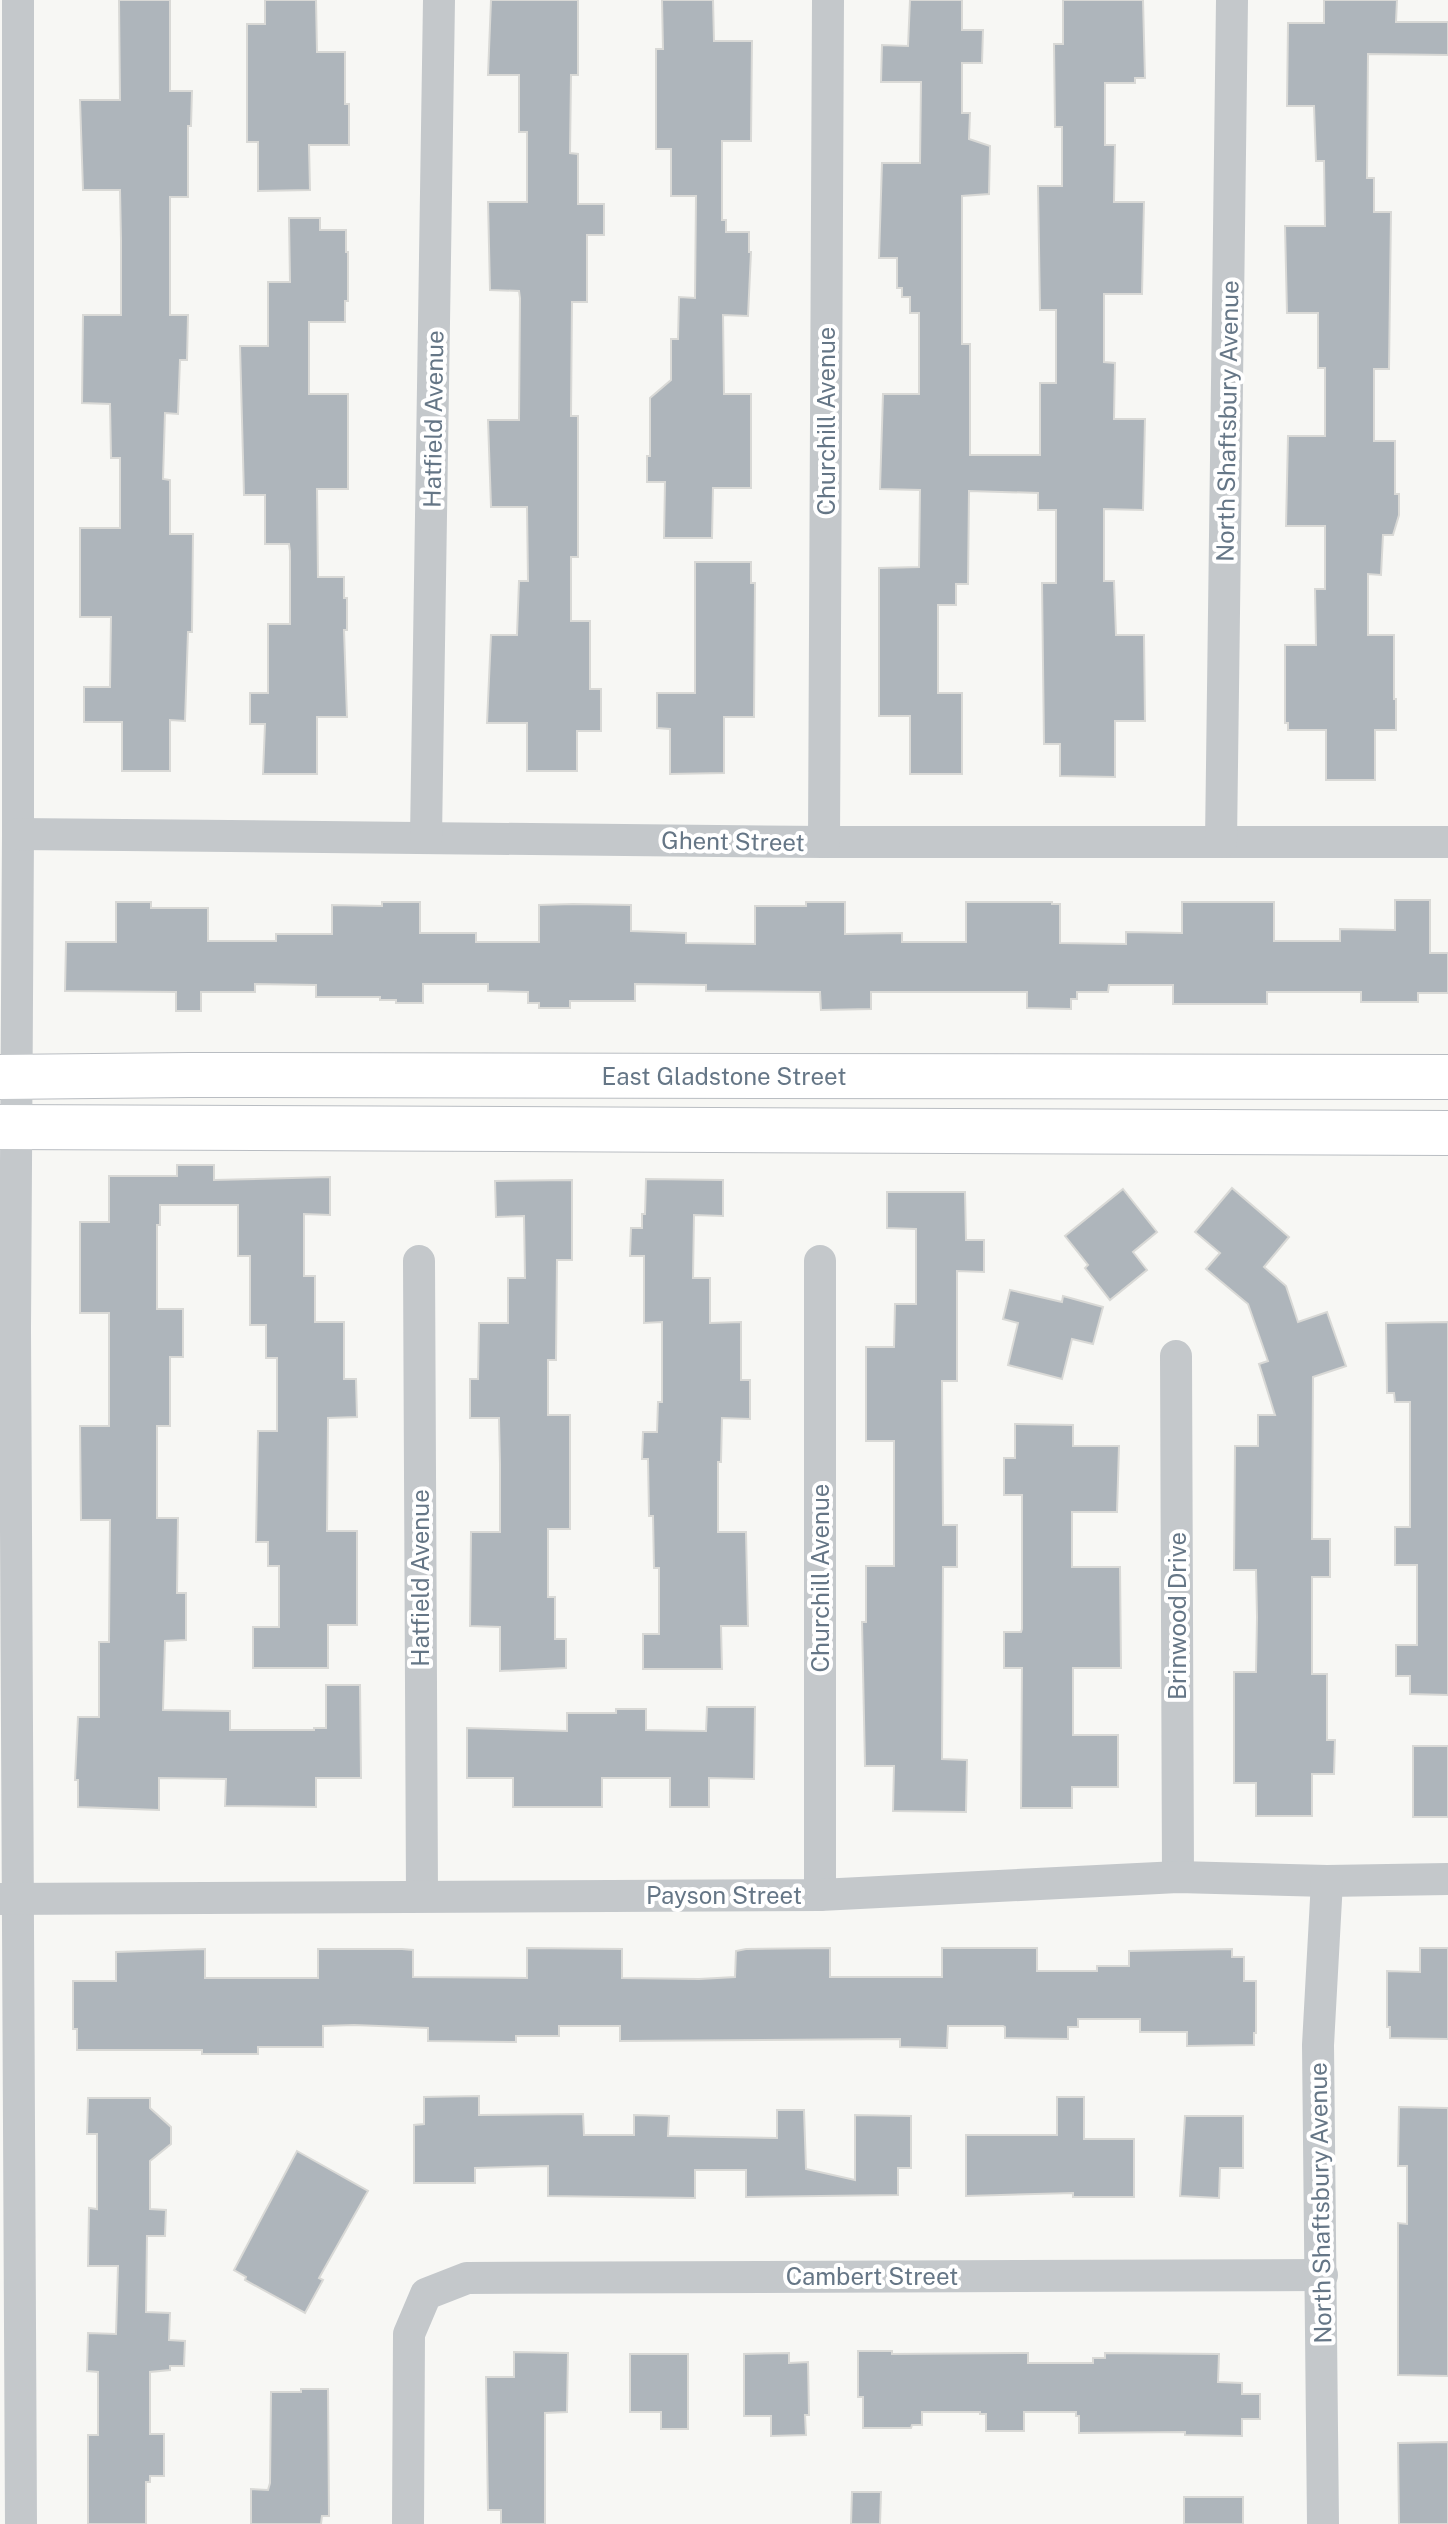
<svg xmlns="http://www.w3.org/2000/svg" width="1448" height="2524" viewBox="0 0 1448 2524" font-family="'Public Sans',sans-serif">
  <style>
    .building { fill: #aeb5bb; stroke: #d9d9d6; stroke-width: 2 }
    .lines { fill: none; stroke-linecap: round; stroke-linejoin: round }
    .secondary-casing { stroke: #b9bdc2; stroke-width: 46 }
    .street { stroke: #c4c8cb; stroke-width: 32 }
    .secondary { stroke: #fff; stroke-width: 44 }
    .labels { text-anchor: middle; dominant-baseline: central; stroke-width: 8; stroke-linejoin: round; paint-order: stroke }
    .street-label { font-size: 24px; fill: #657686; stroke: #fff }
  </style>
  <rect width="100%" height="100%" fill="#f7f7f4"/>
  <g class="building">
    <polygon points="119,0 170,0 170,91 192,91 191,126 188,126 188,197 170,197 170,315 188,315 187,360 180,360 178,414 165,413 163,479 170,480 170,534 193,534 192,632 188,632 185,721 170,720 170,771 122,771 122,722 84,722 84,687 110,687 111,617 80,617 80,528 120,528 120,458 111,458 110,404 82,403 83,315 121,315 121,240 120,190 83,190 80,100 120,100"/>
    <polygon points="265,0 316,0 317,52 345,52 345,104 349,104 349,145 309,145 310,190 258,191 258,142 247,142 247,24 265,24"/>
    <polygon points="491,0 578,0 578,75 571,75 570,153 578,154 578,204 604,204 604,235 587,235 587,302 572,302 571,416 578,416 578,557 571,557 571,621 590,621 590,689 601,689 601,731 577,731 577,771 527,771 527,723 487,723 491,635 517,635 519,581 528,581 527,507 491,507 488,420 519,420 520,298 519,291 490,290 488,202 527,202 527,132 519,132 519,75 488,75"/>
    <polygon points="662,0 713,0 714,41 752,41 751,141 722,141 722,220 726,220 726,232 749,232 749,252 751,252 748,316 723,315 724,394 751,394 751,488 713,488 712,538 664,538 665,482 647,482 647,456 650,456 650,398 671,380 671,339 678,339 679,297 695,298 696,196 671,196 671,149 656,149 656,49 663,49"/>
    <polygon points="910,0 962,0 962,30 983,30 982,63 962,63 962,113 970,113 969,139 990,146 989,194 962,196 962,344 970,344 970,455 1040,455 1040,383 1056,383 1056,310 1040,310 1038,186 1062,186 1062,127 1055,127 1054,44 1063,44 1063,0 1143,0 1145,78 1135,78 1135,83 1105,83 1105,145 1115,145 1114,202 1144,202 1142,294 1104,294 1104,362 1115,363 1114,419 1145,419 1143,510 1104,509 1104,581 1114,581 1116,635 1144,635 1145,721 1115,721 1115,777 1060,776 1060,744 1044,744 1042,583 1056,583 1056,510 1038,510 1038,493 969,491 968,584 956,584 956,605 938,605 938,693 962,693 962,774 910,774 910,716 879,716 879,568 919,567 920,490 880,489 883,394 919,394 919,313 910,313 910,297 902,297 902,288 897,288 897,258 879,258 882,163 920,163 921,82 881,82 882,45 908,46"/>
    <polygon points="1324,0 1397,0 1396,22 1448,22 1448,55 1368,54 1367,178 1374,178 1374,212 1391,212 1389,369 1374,369 1374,441 1395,441 1395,494 1399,494 1399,515 1393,535 1383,535 1381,575 1368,574 1368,635 1394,635 1394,699 1396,699 1396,730 1375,730 1375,780 1326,780 1326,730 1288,730 1288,723 1285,723 1285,645 1316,645 1315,589 1325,589 1325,526 1286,526 1288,436 1325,436 1325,368 1318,368 1318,313 1287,313 1285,226 1325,226 1324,161 1316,161 1314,106 1287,106 1288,23 1324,23"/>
    <polygon points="289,218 320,218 320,230 346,230 346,252 348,252 348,301 345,301 345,322 309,322 309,394 348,394 348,489 317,489 318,577 344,577 344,598 347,598 347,630 344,630 347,717 317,717 317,774 263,774 265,724 250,724 250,693 268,693 268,624 290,624 290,551 289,544 265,544 265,495 244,495 240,346 268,346 268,282 290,282"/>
    <polygon points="695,562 751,562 751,583 755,583 754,717 724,717 724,773 670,774 670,729 657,728 657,693 695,693"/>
    <polygon points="1395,900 1430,900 1430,953 1448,953 1448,993 1418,993 1418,1002 1361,1002 1361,992 1267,992 1267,1004 1173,1004 1173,985 1109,985 1108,992 1077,992 1077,999 1071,999 1071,1009 1027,1008 1027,992 871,992 871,1009 821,1010 820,992 706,991 706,985 635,984 635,1001 570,1001 570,1008 539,1008 539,1003 528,1003 528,992 488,991 488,984 423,984 423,1003 396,1003 396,1000 380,1000 380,997 316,997 316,985 255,984 255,992 201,992 201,1011 176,1011 176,992 65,991 66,942 116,942 116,902 151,902 151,908 208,908 208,941 276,941 276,934 332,934 332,905 382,906 382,902 420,902 420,933 476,933 476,942 539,942 539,905 573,904 631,905 631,931 686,933 686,943 755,944 755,906 806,906 806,902 845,902 845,934 902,933 902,942 966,942 966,902 1052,902 1052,904 1060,904 1060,943 1126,944 1126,932 1182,933 1182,902 1274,902 1274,941 1340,941 1340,929 1395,930"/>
    <polygon points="177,1165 214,1165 214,1180 330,1177 330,1215 304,1214 304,1276 315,1276 315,1322 344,1322 344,1379 356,1379 357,1417 328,1418 327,1531 357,1531 357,1625 328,1625 328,1668 253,1668 253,1627 279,1627 279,1566 268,1566 268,1542 256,1542 258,1431 277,1431 277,1358 266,1358 266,1325 250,1325 250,1256 238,1256 238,1205 160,1205 160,1225 157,1225 157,1309 183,1309 183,1357 170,1357 170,1426 157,1426 157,1518 178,1518 177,1593 186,1593 186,1640 165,1641 163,1710 230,1711 230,1730 314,1730 314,1728 326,1728 326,1685 360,1685 361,1778 316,1778 316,1807 225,1806 226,1779 159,1778 159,1810 78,1807 78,1780 75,1780 78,1717 99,1717 99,1642 109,1642 110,1520 81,1520 80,1426 109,1426 109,1313 80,1313 80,1222 109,1222 109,1176 177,1176"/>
    <polygon points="646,1179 723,1180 723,1216 694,1215 693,1278 710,1278 710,1323 741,1322 741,1380 750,1380 750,1419 722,1418 721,1462 718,1462 718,1532 746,1532 748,1626 721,1626 722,1669 643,1669 643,1634 659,1634 659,1568 654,1568 653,1516 649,1516 648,1459 642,1459 643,1432 657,1432 658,1402 662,1402 662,1322 644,1323 644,1256 630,1256 631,1228 642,1228 642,1214 645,1214"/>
    <polygon points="572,1180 572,1260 557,1260 556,1360 548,1360 548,1415 570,1415 570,1529 548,1529 548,1597 555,1597 555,1639 566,1639 566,1668 500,1671 500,1627 470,1626 471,1532 500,1532 500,1464 499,1418 470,1418 470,1379 478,1379 479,1323 508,1323 508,1278 525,1278 524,1216 496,1217 495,1181"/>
    <polygon points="1232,1188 1289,1237 1264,1267 1286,1286 1298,1322 1327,1312 1346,1366 1313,1377 1312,1539 1330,1539 1330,1577 1312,1577 1312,1674 1327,1674 1327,1740 1335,1740 1334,1774 1312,1774 1312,1816 1256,1816 1256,1783 1234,1783 1234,1672 1256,1672 1257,1617 1256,1570 1234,1570 1235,1446 1258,1446 1258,1415 1275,1415 1259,1364 1268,1361 1248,1304 1206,1269 1220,1253 1195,1232"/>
    <polygon points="1123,1189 1157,1232 1133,1252 1147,1270 1110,1300 1085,1268 1088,1265 1065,1236"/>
    <polygon points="887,1192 965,1192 966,1240 984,1240 984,1272 957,1271 957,1381 942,1381 943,1525 957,1525 957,1567 943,1567 942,1759 967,1760 966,1812 893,1811 894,1766 865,1766 862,1622 866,1622 866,1566 894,1566 894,1441 866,1441 866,1347 894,1347 895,1304 916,1304 916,1229 887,1228"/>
    <polygon points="1010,1290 1062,1302 1063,1296 1103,1307 1093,1344 1072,1339 1062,1379 1008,1365 1018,1323 1003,1319"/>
    <polygon points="1448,1322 1448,1695 1410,1694 1410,1676 1396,1676 1396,1645 1417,1645 1417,1565 1395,1565 1395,1527 1410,1527 1410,1402 1395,1402 1394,1393 1387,1393 1386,1323"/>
    <polygon points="1015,1424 1073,1425 1073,1446 1119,1446 1117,1512 1072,1512 1072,1567 1120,1567 1121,1668 1073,1668 1073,1735 1118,1735 1118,1787 1072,1787 1072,1808 1021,1808 1022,1668 1004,1668 1004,1632 1021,1632 1022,1629 1022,1495 1004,1495 1004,1458 1015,1458"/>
    <polygon points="707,1707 755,1707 754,1779 709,1778 709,1807 670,1807 670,1778 602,1778 602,1807 513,1807 513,1778 467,1778 467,1728 567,1731 567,1713 616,1713 616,1709 646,1709 646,1730 706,1731"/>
    <rect x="1413" y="1746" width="35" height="71"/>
    <polygon points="527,1948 622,1949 622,1978 699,1979 735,1977 736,1951 746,1949 830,1948 830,1977 942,1977 942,1948 1037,1948 1037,1971 1097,1971 1097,1966 1129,1966 1129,1951 1232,1949 1232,1957 1244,1957 1244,1981 1256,1981 1256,2033 1254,2033 1254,2045 1187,2046 1187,2032 1140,2032 1140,2019 1078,2019 1078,2027 1068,2027 1068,2039 1005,2038 1005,2027 1003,2026 948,2026 947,2048 900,2047 900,2039 620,2041 620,2026 559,2026 559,2036 516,2036 516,2042 428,2041 428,2028 354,2025 323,2026 323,2047 258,2047 258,2054 202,2054 202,2050 77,2050 77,2029 73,2029 73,1981 116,1981 116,1952 205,1949 205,1978 318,1978 318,1949 402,1949 413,1950 413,1977 527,1978"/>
    <polygon points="1420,1948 1448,1948 1448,2039 1390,2038 1390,2027 1387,2027 1387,1971 1420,1972"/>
    <polygon points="479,2096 479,2115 583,2114 584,2135 634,2135 634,2115 669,2116 668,2136 777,2138 777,2110 804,2110 806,2169 855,2180 855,2115 911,2116 911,2168 898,2168 898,2195 746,2197 746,2170 695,2170 695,2198 548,2196 548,2166 475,2168 475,2183 414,2183 414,2125 424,2124 424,2097"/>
    <polygon points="1057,2097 1084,2097 1084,2139 1134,2139 1134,2197 1073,2197 1073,2193 966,2196 966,2135 1057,2135"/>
    <polygon points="88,2098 150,2098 150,2108 171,2127 171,2144 150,2161 150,2209 166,2210 165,2236 147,2236 146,2312 170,2313 169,2340 185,2341 184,2366 170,2366 170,2370 150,2372 150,2434 164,2434 164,2476 150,2476 150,2482 146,2482 146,2524 88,2524 88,2435 98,2435 98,2372 87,2371 88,2333 116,2334 118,2266 88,2266 89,2208 97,2209 97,2134 87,2134"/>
    <polygon points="1399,2107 1448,2108 1448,2376 1398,2375 1398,2223 1407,2224 1407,2166 1398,2166"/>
    <polygon points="1185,2116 1243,2116 1243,2168 1220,2168 1219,2198 1180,2196"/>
    <polygon points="297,2151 368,2191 319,2278 323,2280 305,2313 245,2280 246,2277 234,2270"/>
    <polygon points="858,2351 892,2351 892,2354 1028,2353 1028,2363 1093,2363 1093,2358 1105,2358 1105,2353 1219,2354 1218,2382 1242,2383 1242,2394 1260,2394 1260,2419 1242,2419 1242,2436 1185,2435 1185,2432 1079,2433 1079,2416 1076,2416 1076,2412 1024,2412 1024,2431 986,2431 986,2414 980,2414 980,2412 922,2412 922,2425 912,2425 911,2428 863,2428 863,2397 858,2397"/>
    <polygon points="514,2352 568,2353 567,2412 545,2413 545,2524 501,2524 501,2510 488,2510 486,2377 514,2377"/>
    <polygon points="789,2353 789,2363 808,2362 809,2415 805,2415 806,2435 771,2436 771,2416 744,2416 744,2354"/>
    <polygon points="630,2354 688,2354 688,2429 661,2429 661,2412 630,2412"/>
    <polygon points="301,2389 328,2389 329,2516 322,2516 321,2524 251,2524 251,2489 268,2490 270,2483 271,2392 301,2392"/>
    <polygon points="1448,2442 1448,2524 1399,2524 1398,2443"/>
    <polygon points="852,2492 881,2492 880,2524 851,2524"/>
    <rect x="1184" y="2497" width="59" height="27"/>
  </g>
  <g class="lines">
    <g class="secondary-casing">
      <g id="secondary">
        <polyline points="0,1077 189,1075 1448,1077"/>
        <polyline points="0,1127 1448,1133"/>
      </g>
    </g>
    <g class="street">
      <polyline points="18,0 18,834 15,1330 21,2524"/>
      <polyline points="18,834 824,842 1448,842"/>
      <polyline points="426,838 439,0"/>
      <polyline points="824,842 828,0"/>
      <polyline points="1221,842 1232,0"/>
      <polyline points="419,1261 422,1895"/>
      <polyline points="1176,1356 1178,1877"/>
      <polyline points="820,1895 820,1261"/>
      <polyline points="0,1899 820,1895 1178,1877 1327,1881 1448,1879"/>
      <polyline points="408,2524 409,2334 426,2294 467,2278 1322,2275"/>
      <polyline points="1323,2524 1318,2045 1327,1881"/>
    </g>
    <use href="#secondary" class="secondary"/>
  </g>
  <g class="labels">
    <g class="street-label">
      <text transform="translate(433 419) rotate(-89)">Hatfield Avenue</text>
      <text transform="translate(826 421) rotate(-90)">Churchill Avenue</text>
      <text transform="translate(1227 421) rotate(-89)">North Shaftsbury Avenue</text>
      <text transform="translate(733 841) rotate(1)">Ghent Street</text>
      <text x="724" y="1076">East Gladstone Street</text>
      <text transform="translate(420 1578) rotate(-90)">Hatfield Avenue</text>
      <text transform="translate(820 1578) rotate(-90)">Churchill Avenue</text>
      <text transform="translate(1177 1616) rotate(-90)">Brinwood Drive</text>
      <text x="724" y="1895">Payson Street</text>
      <text transform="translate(1320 2203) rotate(-91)">North Shaftsbury Avenue</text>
      <text x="872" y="2276">Cambert Street</text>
    </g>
  </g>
</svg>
